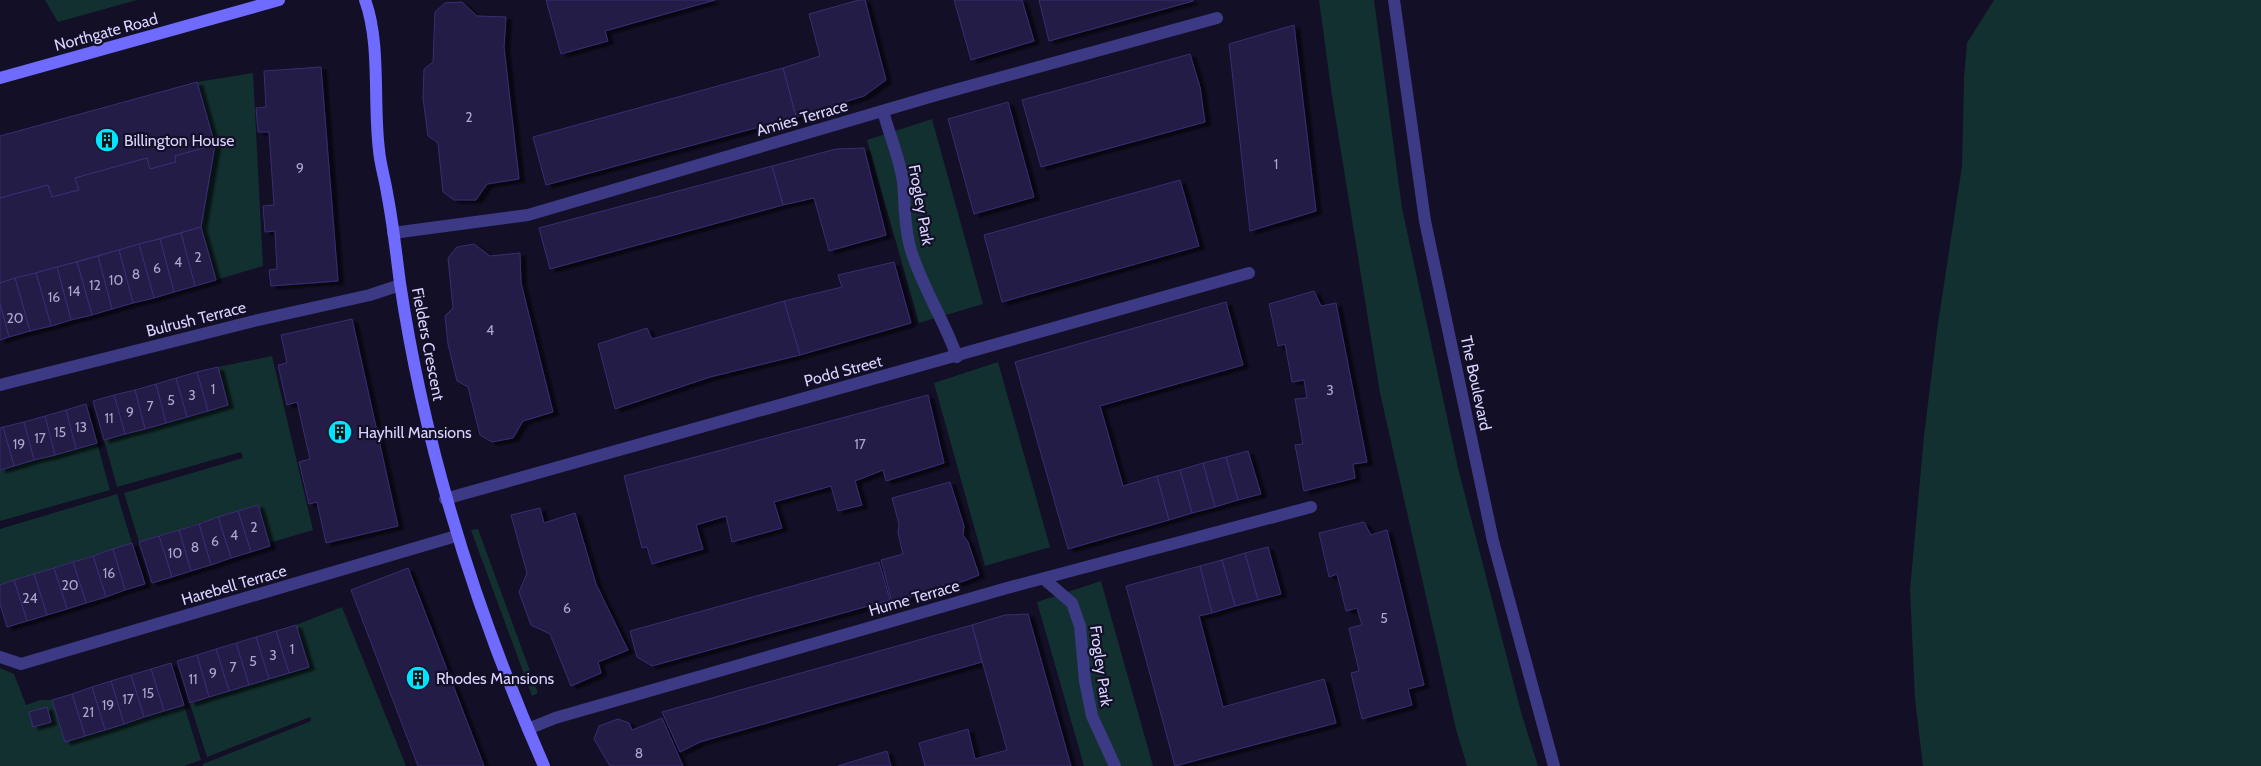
<svg xmlns="http://www.w3.org/2000/svg" width="2261" height="766" viewBox="0 0 2261 766" font-family="Cabin,sans-serif">
  <style>
    .green { fill: #12302f }
    .building { fill: #241b47; stroke: #3b2d73; filter: url(#shadow) }
    .lines { fill: none; stroke-linecap: round; stroke-linejoin: round }
    .street { stroke: #3d3a85; stroke-width: 12 }
    .secondary { stroke: #6f6bff; stroke-width: 12 }
    .labels { text-anchor: middle; dominant-baseline: central; stroke-width: 4.5; stroke-linejoin: round; paint-order: stroke }
    .number-label { font-size: 14px; fill: #aca6d1 }
    .street-label { font-size: 16px; fill: #d9d4ff; stroke: #130f26 }
    .poi-label { font-size: 16px; fill: #d9d4ff; stroke: #130f26; text-anchor: start }
  </style>
  <defs>
    <filter id="shadow"><feDropShadow dx="5.5" dy="3" stdDeviation="1" flood-color="#0009"/></filter>
  </defs>
  <rect width="100%" height="100%" fill="#130f26"/>
  <g class="green">
    <polygon points="45,0 137,0 58,22"/>
    <polygon points="1319,0 1374,0 1402,208 1458,468 1521,712 1538,766 1467,766 1456,729 1380,393 1332,96"/>
    <polygon points="1994,0 2261,0 2261,766 1923,766 1915,699 1910,590 1924,436 1937,330 1962,166 1964,78 1967,43"/>
    <polygon points="115,25 118,34 69,48 67,39"/>
    <polygon points="253,73 263,266 216,280 201,227 215,145 197,82"/>
    <polygon points="932,119 983,304 919,323 867,140"/>
    <polygon points="272,356 313,530 269,543 257,505 139,542 124,493 243,458 241,452 117,487 104,440 228,406 218,367"/>
    <polygon points="998,362 1050,547 985,566 934,383"/>
    <polygon points="97,443 110,490 0,521 0,470"/>
    <polygon points="117,494 132,543 0,585 0,529"/>
    <polygon points="478,529 538,693 532,696 471,530"/>
    <polygon points="1101,581 1153,766 1084,766 1037,602"/>
    <polygon points="342,607 406,766 203,766 203,764 311,721 310,717 207,757 190,704 308,667 296,625"/>
    <polygon points="0,668 14,674 26,705 40,700 52,700 65,742 184,705 201,760 184,766 0,766"/>
  </g>
  <g class="building">
    <polygon points="546,0 715,0 605,31 608,41 561,54"/>
    <polygon points="859,0 865,0 886,80 864,96 796,117 783,68 820,56 809,14"/>
    <polygon points="954,0 1022,0 1034,41 971,60"/>
    <polygon points="1039,0 1193,0 1193,1 1049,41"/>
    <polygon points="462,2 477,16 506,17 504,47 519,179 487,184 476,200 454,200 443,192 438,143 428,136 423,98 424,69 433,62 435,12 445,3"/>
    <polygon points="1294,25 1316,211 1250,231 1229,44"/>
    <polygon points="1190,54 1200,87 1205,122 1041,167 1022,100"/>
    <polygon points="321,67 338,281 271,286 269,270 277,269 275,231 265,232 263,206 274,205 269,132 258,132 256,108 266,107 264,71"/>
    <polygon points="783,68 796,117 546,185 533,137"/>
    <polygon points="197,82 215,145 175,156 176,162 150,169 147,158 75,178 79,190 52,197 48,185 0,198 0,136"/>
    <polygon points="1008,102 1034,197 974,214 948,119"/>
    <polygon points="215,145 201,227 0,283 0,198 48,185 52,197 79,190 75,178 147,158 150,169 176,162 175,156"/>
    <polygon points="864,148 886,235 829,251 814,198 783,205 772,166 836,149"/>
    <polygon points="772,166 783,205 550,269 539,228"/>
    <polygon points="1180,180 1199,246 1002,302 984,235"/>
    <polygon points="201,227 216,280 195,286 181,233"/>
    <polygon points="181,233 195,286 174,292 160,239"/>
    <polygon points="160,239 174,292 154,298 139,244"/>
    <polygon points="139,244 154,298 133,303 119,250"/>
    <polygon points="474,244 490,256 520,253 521,283 553,412 523,421 513,438 492,442 480,435 468,387 457,381 448,344 445,316 453,308 448,258 457,247"/>
    <polygon points="119,250 133,303 112,309 98,256"/>
    <polygon points="98,256 112,309 92,315 77,262"/>
    <polygon points="77,262 92,315 71,320 57,267"/>
    <polygon points="894,262 911,323 800,355 784,301 842,287 838,275"/>
    <polygon points="57,267 71,320 51,326 36,273"/>
    <polygon points="36,273 51,326 30,331 15,278"/>
    <polygon points="15,278 30,331 9,337 0,304 0,283"/>
    <polygon points="1314,291 1321,306 1336,303 1367,462 1353,464 1355,478 1304,491 1295,445 1303,444 1295,399 1307,398 1304,380 1292,382 1285,344 1278,346 1269,304"/>
    <polygon points="784,301 800,355 710,377 615,409 598,344 647,328 652,339"/>
    <polygon points="1226,302 1243,365 1100,406 1123,486 1157,476 1169,520 1068,549 1015,362"/>
    <polygon points="0,304 9,337 0,340"/>
    <polygon points="352,319 398,526 326,543 317,502 309,504 299,462 310,459 297,402 287,405 278,365 287,363 281,335"/>
    <polygon points="218,367 228,405 208,411 197,372"/>
    <polygon points="197,372 208,411 187,417 176,378"/>
    <polygon points="176,378 187,417 166,423 156,384"/>
    <polygon points="156,384 166,423 145,429 135,390"/>
    <polygon points="135,390 145,429 125,434 114,395"/>
    <polygon points="114,395 125,434 104,440 93,401"/>
    <polygon points="928,395 944,463 886,481 883,470 855,481 862,505 838,511 831,486 774,502 782,528 732,542 726,516 696,525 703,549 652,564 647,547 642,548 624,476"/>
    <polygon points="86,404 97,443 76,449 66,410"/>
    <polygon points="66,410 76,449 55,455 45,416"/>
    <polygon points="45,416 55,455 34,460 24,422"/>
    <polygon points="24,422 34,460 14,466 3,427"/>
    <polygon points="3,427 14,466 0,470 0,428"/>
    <polygon points="1248,451 1261,494 1238,500 1226,457"/>
    <polygon points="1226,457 1238,500 1215,507 1203,463"/>
    <polygon points="1203,463 1215,507 1192,513 1180,470"/>
    <polygon points="1180,470 1192,513 1169,520 1157,476"/>
    <polygon points="950,482 964,526 963,535 968,542 979,575 964,581 892,602 881,560 903,554 898,533 899,524 892,498"/>
    <polygon points="258,505 270,546 251,552 238,511"/>
    <polygon points="540,508 544,523 575,513 596,584 628,650 598,662 601,673 571,686 550,634 531,625 519,592 527,573 511,515"/>
    <polygon points="238,511 251,552 231,558 218,517"/>
    <polygon points="218,517 231,558 211,565 199,524"/>
    <polygon points="1364,522 1371,535 1387,530 1424,685 1408,689 1412,705 1362,719 1351,673 1359,671 1349,628 1362,625 1357,608 1346,611 1337,574 1329,577 1319,533"/>
    <polygon points="199,524 211,565 191,571 179,530"/>
    <polygon points="179,530 191,571 172,577 159,536"/>
    <polygon points="159,536 172,577 152,583 139,542"/>
    <polygon points="132,543 145,584 125,590 113,549"/>
    <polygon points="1268,547 1281,594 1258,600 1245,553"/>
    <polygon points="113,549 125,590 106,597 93,556"/>
    <polygon points="1245,553 1258,600 1235,606 1222,560"/>
    <polygon points="93,556 106,597 86,603 73,562"/>
    <polygon points="1222,560 1235,606 1212,613 1200,566"/>
    <polygon points="73,562 86,603 67,609 54,568"/>
    <polygon points="879,562 890,600 652,666 637,657 630,631"/>
    <polygon points="1200,566 1212,613 1199,616 1223,707 1324,679 1336,723 1175,766 1126,586"/>
    <polygon points="54,568 67,609 47,615 34,574"/>
    <polygon points="408,568 484,766 418,766 351,590"/>
    <polygon points="34,574 47,615 27,621 14,580"/>
    <polygon points="14,580 27,621 7,627 0,604 0,585"/>
    <polygon points="1028,614 1071,766 925,766 919,743 968,729 975,759 1007,750 972,625 1005,615"/>
    <polygon points="296,625 309,667 289,673 276,631"/>
    <polygon points="972,625 982,662 700,742 680,752 662,712"/>
    <polygon points="276,631 289,673 269,679 256,637"/>
    <polygon points="256,637 269,679 249,685 236,643"/>
    <polygon points="236,643 249,685 229,691 216,649"/>
    <polygon points="216,649 229,691 209,697 197,655"/>
    <polygon points="197,655 209,697 190,703 177,661"/>
    <polygon points="171,663 184,705 164,711 151,669"/>
    <polygon points="151,669 164,711 144,717 131,675"/>
    <polygon points="131,675 144,717 124,724 111,681"/>
    <polygon points="111,681 124,724 105,730 92,687"/>
    <polygon points="92,687 105,730 85,736 72,694"/>
    <polygon points="72,694 85,736 65,742 52,700"/>
    <polygon points="47,707 51,722 33,727 29,712"/>
    <polygon points="662,718 683,766 610,766 594,739 599,726 618,719 629,723 632,730"/>
    <polygon points="887,751 891,766 838,766"/>
  </g>
  <g class="lines">
    <g class="street">
      <polyline points="1394,0 1425,221 1493,541 1554,766"/>
      <path d="M 883,111 C 889,134 900,159 903,182 C 905,204 904,225 910,247 C 921,286 944,319 957,357"/>
      <polyline points="393,233 528,215 940,94 1217,18"/>
      <polyline points="0,385 254,321 370,295 400,285"/>
      <polyline points="445,499 1249,273"/>
      <polyline points="1044,579 1072,603 1080,626 1085,681 1092,716 1115,766"/>
      <polyline points="0,657 21,664 456,536"/>
      <polyline points="528,729 555,718 1007,588 1311,507"/>
    </g>
    <g class="secondary">
      <path d="M 365,0 C 381,43 373,103 379,150 C 380,164 385,179 387,193 C 393,223 396,253 400,283 C 425,450 476,612 544,766"/>
      <polyline points="0,78 279,0"/>
    </g>
  </g>
  <defs>
    <g id="building-disc" transform="scale(1.25)"><circle r="9.5" fill="#00e5ff" stroke="#130f26"/><path d="M-4-6H4V6H1V3H-1V6H-4ZM-2.5-4.3h1.7v1.8h-1.7ZM.8-4.3h1.7v1.8H.8ZM-2.5-1h1.7V.8h-1.7ZM.8-1h1.7V.8H.8Z" fill="#111"/></g>
  </defs>
  <g fill-rule="evenodd">
    <use href="#building-disc" x="107" y="140"/>
    <use href="#building-disc" x="340" y="432"/>
    <use href="#building-disc" x="418" y="678"/>
  </g>
  <g class="labels">
    <g class="number-label">
      <text x="469" y="117">2</text>
      <text x="1276" y="164">1</text>
      <text x="300" y="168">9</text>
      <text x="198" y="257">2</text>
      <text x="178" y="262">4</text>
      <text x="157" y="268">6</text>
      <text x="136" y="274">8</text>
      <text x="116" y="280">10</text>
      <text x="95" y="285">12</text>
      <text x="74" y="291">14</text>
      <text x="54" y="297">16</text>
      <text x="15" y="318">20</text>
      <text x="490" y="330">4</text>
      <text x="213" y="389">1</text>
      <text x="1330" y="390">3</text>
      <text x="192" y="395">3</text>
      <text x="171" y="400">5</text>
      <text x="150" y="406">7</text>
      <text x="130" y="412">9</text>
      <text x="109" y="418">11</text>
      <text x="81" y="427">13</text>
      <text x="60" y="432">15</text>
      <text x="40" y="438">17</text>
      <text x="19" y="444">19</text>
      <text x="860" y="444">17</text>
      <text x="254" y="527">2</text>
      <text x="234" y="535">4</text>
      <text x="215" y="541">6</text>
      <text x="195" y="547">8</text>
      <text x="175" y="553">10</text>
      <text x="109" y="573">16</text>
      <text x="70" y="585">20</text>
      <text x="30" y="598">24</text>
      <text x="567" y="608">6</text>
      <text x="1384" y="618">5</text>
      <text x="292" y="649">1</text>
      <text x="273" y="655">3</text>
      <text x="253" y="661">5</text>
      <text x="233" y="667">7</text>
      <text x="213" y="673">9</text>
      <text x="193" y="679">11</text>
      <text x="148" y="693">15</text>
      <text x="128" y="699">17</text>
      <text x="108" y="705">19</text>
      <text x="88" y="712">21</text>
      <text x="639" y="753">8</text>
    </g>
    <g class="street-label">
      <text transform="translate(106 32) rotate(-15)">Northgate Road</text>
      <text transform="translate(802 118) rotate(-16)">Amies Terrace</text>
      <text transform="translate(921 205) rotate(80)">Frogley Park</text>
      <text transform="translate(196 319) rotate(-14)">Bulrush Terrace</text>
      <text transform="translate(428 344) rotate(79)">Fielders Crescent</text>
      <text transform="translate(843 371) rotate(-15)">Podd Street</text>
      <text transform="translate(1476 383) rotate(78)">The Boulevard</text>
      <text transform="translate(234 585) rotate(-16)">Harebell Terrace</text>
      <text transform="translate(914 598) rotate(-16)">Hume Terrace</text>
      <text transform="translate(1101 666) rotate(82)">Frogley Park</text>
    </g>
    <g class="poi-label">
      <text x="124" y="140">Billington House</text>
      <text x="358" y="432">Hayhill Mansions</text>
      <text x="436" y="678">Rhodes Mansions</text>
    </g>
  </g>
</svg>
